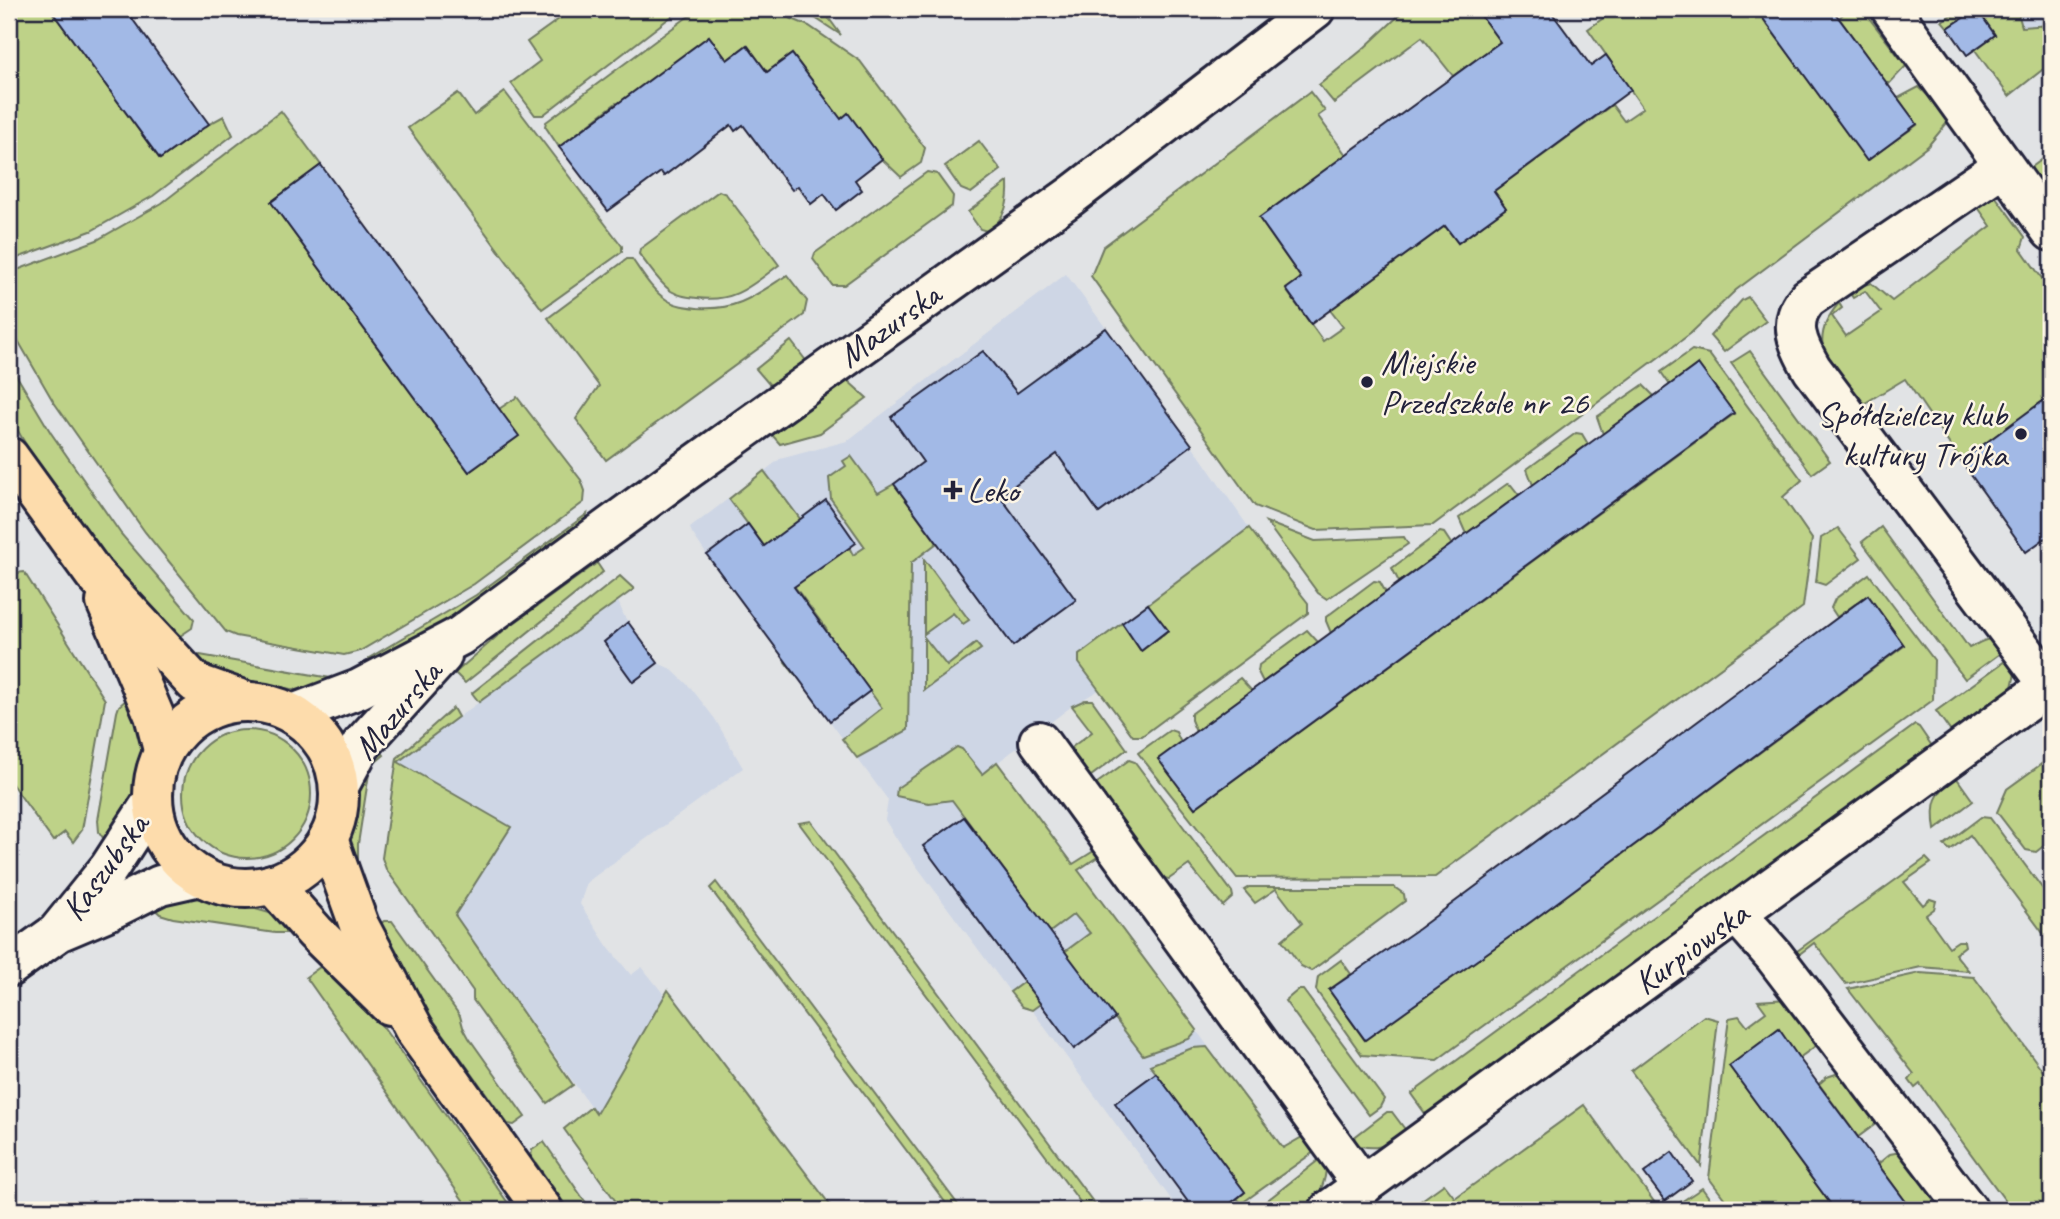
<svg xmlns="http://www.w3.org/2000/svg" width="2060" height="1219" viewBox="0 0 2060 1219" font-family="Caveat,sans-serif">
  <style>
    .built { fill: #ced6e5 }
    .green { fill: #bed288; stroke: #707a62; stroke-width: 2 }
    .building { fill: #a2b9e6; stroke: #22223b; stroke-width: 2 }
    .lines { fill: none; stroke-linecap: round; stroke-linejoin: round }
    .minor-casing { stroke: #22223b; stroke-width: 44 }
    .major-casing { stroke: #22223b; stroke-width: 44 }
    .minor { stroke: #fcf5e5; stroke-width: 38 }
    .major { stroke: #fddcac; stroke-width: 38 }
    .poi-dot { fill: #22223b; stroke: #fcf5e5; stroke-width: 2.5 }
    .labels { text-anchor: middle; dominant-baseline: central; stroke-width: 5; stroke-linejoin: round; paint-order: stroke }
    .street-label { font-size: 35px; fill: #22223b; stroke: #fcf5e5 }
    .poi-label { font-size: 35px; fill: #22223b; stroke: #fcf5e5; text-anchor: start }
  </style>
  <rect width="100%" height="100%" fill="#e1e3e5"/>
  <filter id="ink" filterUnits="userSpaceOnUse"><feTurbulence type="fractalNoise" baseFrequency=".0143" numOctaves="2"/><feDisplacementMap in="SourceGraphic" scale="14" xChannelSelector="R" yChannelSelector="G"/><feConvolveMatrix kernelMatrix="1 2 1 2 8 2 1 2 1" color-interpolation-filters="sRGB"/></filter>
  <g filter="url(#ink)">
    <g class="built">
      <polygon points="1995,9 2051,9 2051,63"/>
      <polygon points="1066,274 1192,445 1249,528 1079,655 1079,663 1099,690 1072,706 997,763 1073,864 1094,849 1078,870 1283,1148 1321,1147 1233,1210 1179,1210 1032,1010 1022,1007 1010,992 898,841 885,820 888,800 707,555 692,533 690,528 780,459 847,441"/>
      <polygon points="618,601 624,616 658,663 671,669 691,688 715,719 743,768 587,882 580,904 608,947 631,975 642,967 665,996 596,1114 455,915 397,762"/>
    </g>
    <g class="green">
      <polygon points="9,9 50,9 160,159 209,124 224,116 233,135 153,196 91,231 9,261"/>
      <polygon points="573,9 681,9 543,115 535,115 511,83 540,61 527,42"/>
      <polygon points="703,9 762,9 773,11 809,26 860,61 925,148 921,163 901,177 882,159 848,114 831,126 826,99 792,54 767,72 747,45 727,60 709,36 623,111 616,103 559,147 545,126 546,122 686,18"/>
      <polygon points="793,9 822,9 841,35 815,18"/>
      <polygon points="1240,9 1285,9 1271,18 1255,16 1238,11"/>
      <polygon points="1406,9 1476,9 1500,42 1453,76 1422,37 1334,103 1319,85 1362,50"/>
      <polygon points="1616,9 1756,9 1867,160 1917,125 1898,98 1919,87 1951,118 1928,146 1736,290 1690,334 1433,525 1316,530 1255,506 1091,276 1103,247 1310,92 1325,111 1318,116 1346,155 1259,218 1301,278 1286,290 1323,341 1343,327 1330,310 1445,226 1458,243 1506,208 1494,191 1612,105 1624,121 1643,108 1588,29"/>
      <polygon points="1862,9 1906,66 1888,85 1839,18 1847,10"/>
      <polygon points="1960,9 1975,9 1948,28 1942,21"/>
      <polygon points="1977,9 2017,9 2022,27 2051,25 2051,63 2009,96 1975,50 1995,35"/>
      <polygon points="505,92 622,246 622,252 542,309 408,128 458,93 474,115"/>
      <polygon points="281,111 321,165 271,202 469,472 518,436 499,409 517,397 581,480 585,491 584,502 474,584 360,651 344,655 236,636 226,632 145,532 53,401 9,325 9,273 97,240 162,203"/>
      <polygon points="979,141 1001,170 971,193 961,189 945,166"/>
      <polygon points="2051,153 2051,208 2025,172"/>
      <polygon points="927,172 937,174 953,196 952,206 844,285 832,285 813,259 815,253"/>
      <path d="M 1008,182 C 1009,202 1006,219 987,231 L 980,229 L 968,212 Z"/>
      <path d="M 719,191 L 726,194 L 779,265 C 751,286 734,303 697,298 C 688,297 679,296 671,291 C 658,282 649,266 639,254 L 640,249 Z"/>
      <path d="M 1987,197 L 1996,197 L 2025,237 L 2021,249 L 2051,291 L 2051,410 L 2044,401 L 1961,461 L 1905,379 L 1860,406 C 1834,370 1802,346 1839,303 L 1842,308 L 1832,316 L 1846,336 L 1881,312 L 1865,291 L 1853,298 L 1851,295 L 1864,285 L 1871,283 L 1892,301 L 1991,226 L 1977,206 Z"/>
      <path d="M 627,259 L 632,259 C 642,273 652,291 667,300 C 676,306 688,307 698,308 C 737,311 756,295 787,275 L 807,301 L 804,315 L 606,460 L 576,419 L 599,386 L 548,318 Z"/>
      <polygon points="1748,297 1766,321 1724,352 1710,336 1742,300"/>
      <polygon points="791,341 807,362 774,385 769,384 756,369"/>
      <polygon points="1692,350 1709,354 1802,480 1783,497 1812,539 1803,607 1435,877 1237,878 1138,753 1170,730 1176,732 1181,743 1159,759 1195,808 1734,414 1698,364 1670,385 1661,372"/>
      <polygon points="1750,351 1830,461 1812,474 1731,363"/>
      <polygon points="9,363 51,433 121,534 194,619 192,628 177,638 106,558 28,448 9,416"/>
      <polygon points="847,380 867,398 820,433 780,444 772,435"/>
      <polygon points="1643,385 1654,396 1603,434 1597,417"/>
      <polygon points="1576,433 1582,434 1588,444 1533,485 1527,469"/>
      <polygon points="851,456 878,493 894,484 937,543 911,563 908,730 857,758 842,739 882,708 837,646 796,676 785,662 827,630 729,499 764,471 801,520 849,547 853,555 865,547 831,499 829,478 846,466 843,461"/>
      <polygon points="1507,484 1511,485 1519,495 1466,534 1459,518"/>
      <polygon points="587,514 585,521 435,634 370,663 369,658 476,595"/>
      <polygon points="1266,522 1315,541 1404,537 1408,544 1327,599 1318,593"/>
      <path d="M 1881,527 L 1969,648 C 1987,639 1989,634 2006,649 L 1965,679 L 1862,542 Z"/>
      <polygon points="1249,528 1308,603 1308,613 1142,736 1133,736 1079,663 1079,655 1122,623 1141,651 1168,631 1148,604"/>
      <polygon points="1838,528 1861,558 1825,585 1816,582 1821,538"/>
      <polygon points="1440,532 1444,533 1452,545 1399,582 1392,568"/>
      <polygon points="924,559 969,620 963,624 953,613 924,634"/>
      <polygon points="597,563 603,572 465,683 455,673 503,631"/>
      <polygon points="24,572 105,700 82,830 73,842 65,832 53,841 9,780 9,574"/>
      <polygon points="1869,574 1934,660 1933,700 1437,1060 1362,1055 1316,990 1318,977 1341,960 1351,974 1329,990 1364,1039 1532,921 1904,646 1868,595 1837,617 1831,608 1835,599"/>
      <polygon points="620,576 634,589 479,702 472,693"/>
      <polygon points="1374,581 1380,582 1386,593 1331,633 1326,621 1326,617"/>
      <polygon points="1307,630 1318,642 1263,682 1258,672 1259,665"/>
      <polygon points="924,637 947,666 976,643 981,649 924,690"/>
      <polygon points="200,655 330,678 335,688 307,691 239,682 218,677 195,659"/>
      <polygon points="2012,656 2016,669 2011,692 1954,736 1936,711"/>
      <polygon points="1240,678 1252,691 1196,732 1191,720 1191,714"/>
      <polygon points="127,699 145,731 133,803 110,848 99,832 98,820 117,712 119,706"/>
      <polygon points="1085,700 1092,700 1127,749 1087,779 1070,755 1072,747 1092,732 1072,706"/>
      <polygon points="453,708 458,717 398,762 511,827 455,915 573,1085 547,1103 473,1000 473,991 386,869 382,858 397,758"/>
      <polygon points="1915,725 1919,727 1934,749 1427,1116 1411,1094"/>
      <circle cx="247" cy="794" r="64"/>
      <polygon points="378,747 384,755 370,767 358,844 358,862 364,882 353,890 349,845 358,812 359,790"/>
      <polygon points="957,747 962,749 982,774 997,762 1073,864 1097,849 1099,856 1078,870 1197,1030 1189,1039 1143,1055 1081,974 1032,1010 1022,1007 1010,992 1090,933 1074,914 1050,932 952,800 929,803 896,796 897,788"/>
      <polygon points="2051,757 2051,840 2036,852 2026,850 1997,812 2007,789"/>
      <polygon points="1129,760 1135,762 1232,892 1233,897 1223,906 1189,865 1169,879 1159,877 1093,786"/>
      <path d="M 1956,777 L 1973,801 L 1935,830 C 1931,803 1934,794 1956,777 Z"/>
      <polygon points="1981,817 1990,818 2051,900 2051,944 1970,835 1950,850 1944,845"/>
      <polygon points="811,821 1099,1210 1086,1210 799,823"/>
      <polygon points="1926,858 1931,863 1904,882 1923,905 1930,899 1936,901 1934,909 1926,915 1949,947 1958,941 1964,941 1965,946 1955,954 1969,971 1921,967 1846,984 1814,943 1793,959 1790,956"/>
      <polygon points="716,882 962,1210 951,1210 710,888"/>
      <polygon points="1249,887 1394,887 1404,894 1405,901 1311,971 1301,966 1282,940 1302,923 1276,889 1255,903 1244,890"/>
      <polygon points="190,897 252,908 273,914 297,928 292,933 275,933 173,918 160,914 150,905"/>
      <polygon points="384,921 392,921 460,1016 463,1027 469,1038 525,1117 514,1125 508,1124 404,979 374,929"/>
      <polygon points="327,962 334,966 385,1030 513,1210 470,1210 306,977"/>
      <polygon points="1920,973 1974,977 2051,1082 2051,1201 2039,1210 2012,1210 1920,1084 1915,1088 1909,1080 1914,1074 1848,989"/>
      <polygon points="668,990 833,1209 832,1210 622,1210 564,1129 591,1107 596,1114"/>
      <polygon points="1298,990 1303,990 1384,1099 1380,1107 1369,1115 1285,1001"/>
      <polygon points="1788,999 1821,1042 1799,1058 1778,1030 1730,1067 1835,1210 1733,1210 1709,1178 1729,1018 1739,1016 1747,1026 1766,1012 1758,1001"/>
      <polygon points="1704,1016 1718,1020 1701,1166 1631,1071"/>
      <polygon points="1207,1047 1283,1148 1304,1136 1321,1147 1242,1203 1237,1199 1245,1192 1150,1065 1192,1048"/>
      <polygon points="1842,1072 1877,1123 1858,1137 1819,1084 1827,1077"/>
      <polygon points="1584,1105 1660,1210 1408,1210 1444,1184 1455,1198"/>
      <path d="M 1387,1112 L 1392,1112 L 1407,1132 C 1384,1148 1374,1152 1348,1142 Z"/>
      <polygon points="544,1142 591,1210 569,1210 531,1156 532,1150"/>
      <polygon points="1900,1152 1933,1192 1935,1199 1926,1210 1912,1210 1878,1164 1890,1154"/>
      <path d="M 1325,1155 C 1329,1174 1320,1206 1299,1210 C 1285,1213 1268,1210 1255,1210 Z"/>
      <polygon points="1702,1188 1718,1210 1669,1210"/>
    </g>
    <g class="building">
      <polygon points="50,9 125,9 209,124 160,159"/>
      <polygon points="1476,9 1549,9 1591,66 1606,55 1631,90 1494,191 1506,208 1458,243 1445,226 1311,324 1286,289 1301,278 1259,218 1500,42"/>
      <polygon points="1756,9 1832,9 1917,124 1867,161"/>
      <polygon points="1977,9 1995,35 1967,55 1948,28"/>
      <polygon points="709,36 727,60 747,45 767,72 792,54 841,119 848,113 882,159 855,180 862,190 836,210 824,194 811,204 798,186 792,190 743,125 735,131 731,125 664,176 661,172 608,211 559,147"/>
      <polygon points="321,165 519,436 469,472 271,202"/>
      <polygon points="1106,328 1192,445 1099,513 1057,454 1000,496 1076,600 1013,646 894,484 923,462 891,417 983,351 1017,393"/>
      <polygon points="1698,364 1734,413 1195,808 1158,759"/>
      <polygon points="2051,395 2051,534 2026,552 1961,461"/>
      <polygon points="826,500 856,543 794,587 870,691 830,721 707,555 748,524 764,546"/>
      <polygon points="1868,595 1904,645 1532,921 1365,1040 1329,990 1418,929"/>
      <polygon points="1148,604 1168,630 1141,651 1122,623"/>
      <polygon points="628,622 658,663 633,682 604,642"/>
      <polygon points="964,817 1115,1018 1074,1049 923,846"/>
      <polygon points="1779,1029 1799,1058 1912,1210 1835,1210 1729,1066"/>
      <polygon points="1156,1073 1245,1192 1222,1210 1194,1210 1115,1103"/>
      <polygon points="1672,1152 1692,1181 1665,1201 1644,1173"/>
    </g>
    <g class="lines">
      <g class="minor-casing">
        <g id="minor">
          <polyline points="1891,9 2051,231"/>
          <path d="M 2003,166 L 1808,298 C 1786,322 1798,345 1812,369 L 2049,685"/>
          <polyline points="293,714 359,689 460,636 679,476 1071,196 1315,9"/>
          <polyline points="1039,741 1363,1186"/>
          <polyline points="339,786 361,745 442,656"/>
          <polyline points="1737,914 1774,956 1968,1210"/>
          <polyline points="59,930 109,868 152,802"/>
          <polyline points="9,967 58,932 110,910 160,885 200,876"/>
          <polyline points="1329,1210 2051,684"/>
        </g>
      </g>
      <g class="major-casing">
        <g id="major">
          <polyline points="9,457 94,574 195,683 248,702"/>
          <polyline points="106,602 154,715 163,750"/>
          <circle cx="246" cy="795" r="93"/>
          <polyline points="328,839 359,925 415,1031 543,1210"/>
          <polyline points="272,884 315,932 389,1005"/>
        </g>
      </g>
      <use href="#minor" class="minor"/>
      <use href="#major" class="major"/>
    </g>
  </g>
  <g class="poi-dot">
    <circle cx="1367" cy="382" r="7"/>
    <circle cx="2021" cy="434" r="7"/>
    <path d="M949.5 479.5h7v7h7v7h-7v7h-7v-7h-7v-7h7z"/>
  </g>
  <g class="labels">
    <g class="street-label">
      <text transform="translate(889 325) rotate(-36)">Mazurska</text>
      <text transform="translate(397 710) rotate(-50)">Mazurska</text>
      <text transform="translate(105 867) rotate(-54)">Kaszubska</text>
      <text transform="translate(1691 948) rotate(-36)">Kurpiowska</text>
    </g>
    <g class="poi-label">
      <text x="1381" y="362">Miejskie<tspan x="1381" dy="40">Przedszkole nr 26</tspan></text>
      <text x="2007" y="414" text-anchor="end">Spółdzielczy klub<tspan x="2007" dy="40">kultury Trójka</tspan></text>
      <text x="967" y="490">Leko</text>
    </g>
  </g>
  <rect width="2060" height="1219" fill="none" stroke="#fcf5e5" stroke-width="35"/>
  <rect x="18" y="18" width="2025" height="1184" fill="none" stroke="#22223b" stroke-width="2.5" filter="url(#ink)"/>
</svg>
